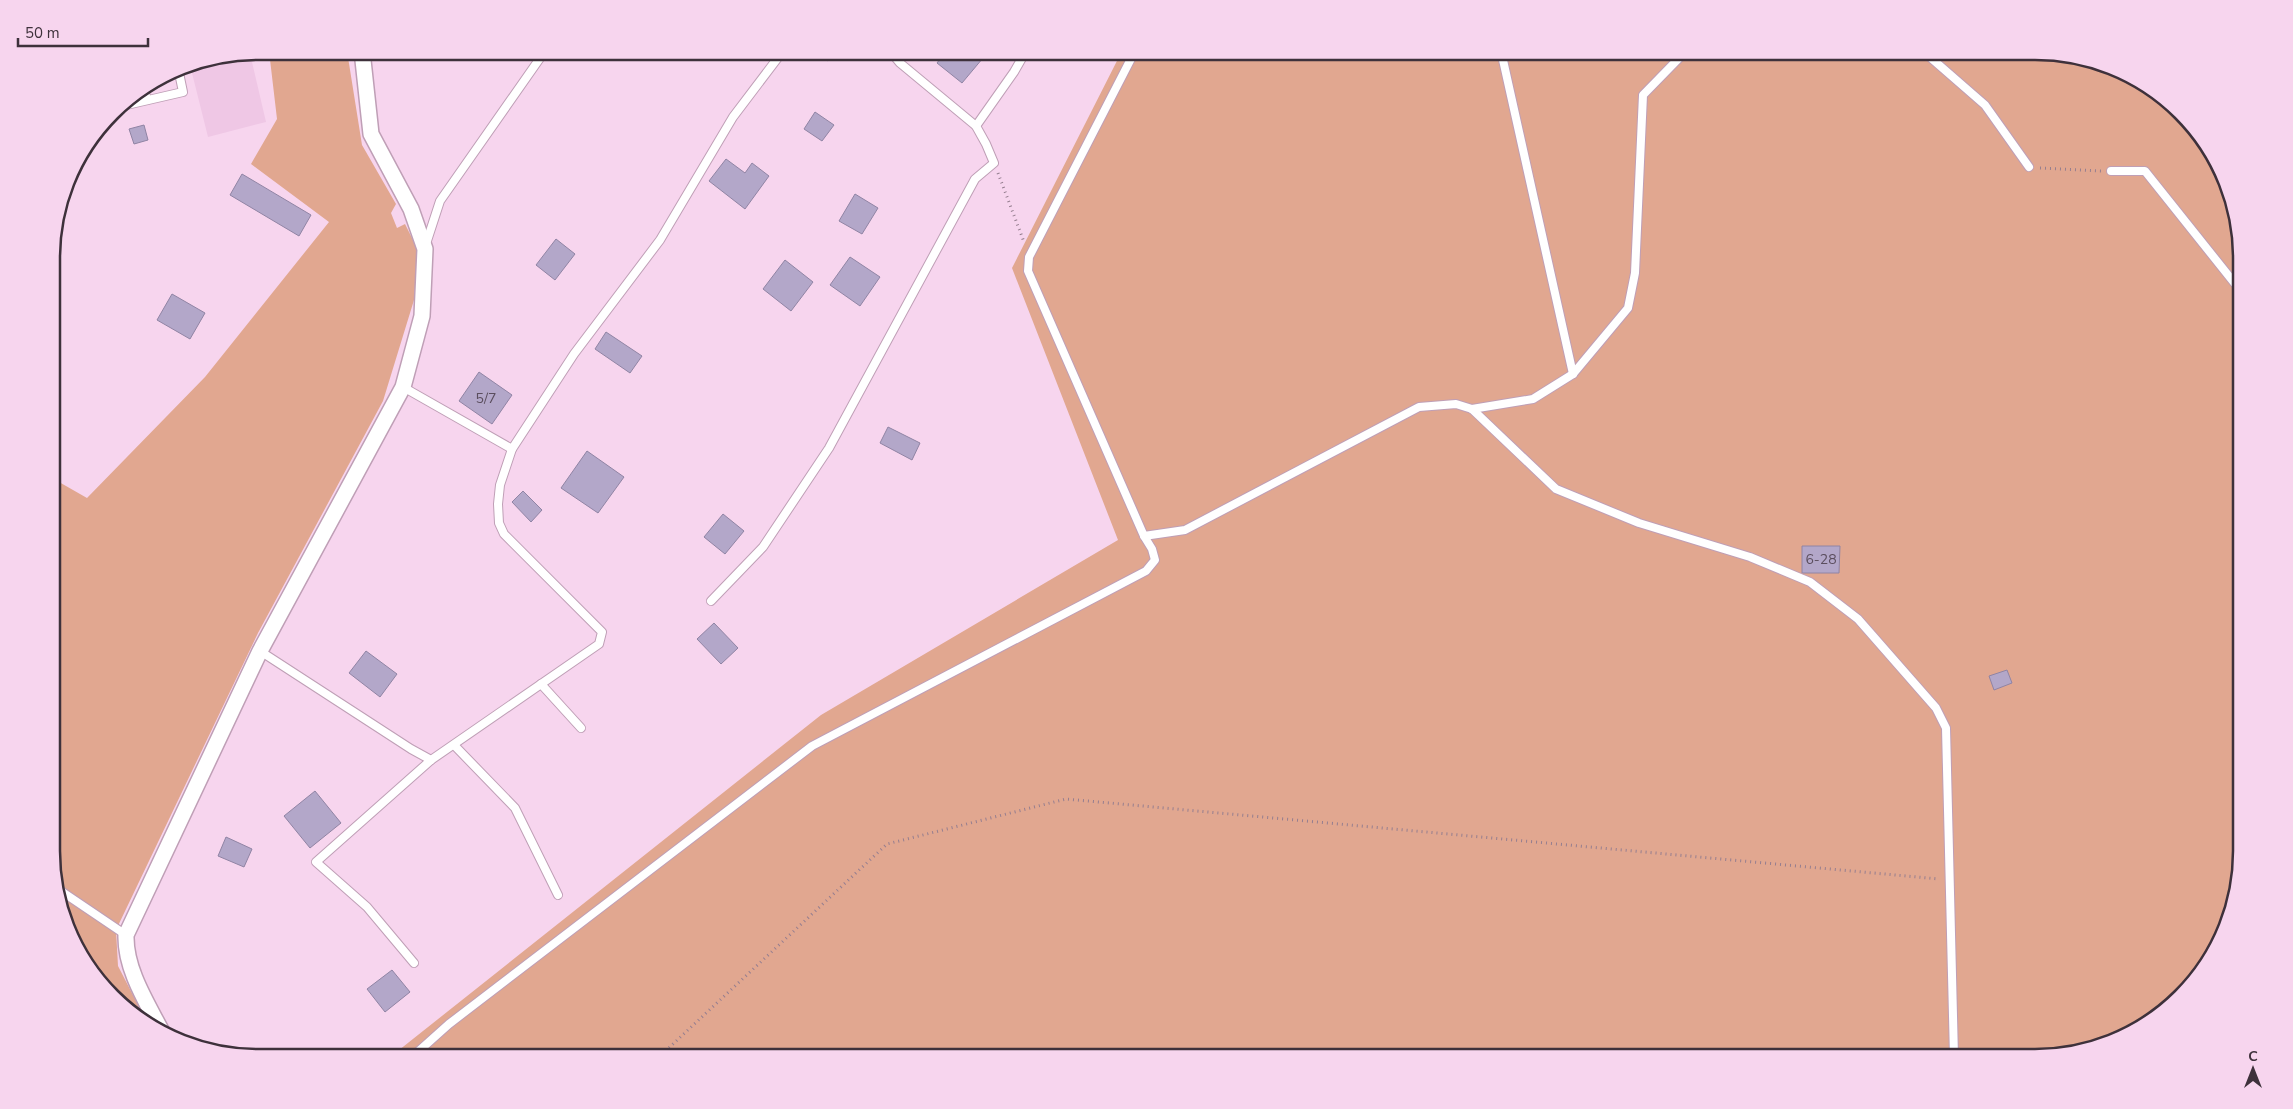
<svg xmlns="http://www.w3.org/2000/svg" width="2293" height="1109" viewBox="0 0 2293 1109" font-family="'Nunito Sans',sans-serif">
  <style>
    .built { fill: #efc7e5 }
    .green { fill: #e1a790 }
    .building { fill: #b3a7c9; stroke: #9084a4 }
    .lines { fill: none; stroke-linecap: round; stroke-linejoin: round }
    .service-casing { stroke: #bf9fb6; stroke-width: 10 }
    .minor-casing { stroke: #bf9fb6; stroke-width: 18 }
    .path { stroke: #957e8f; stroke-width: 3; stroke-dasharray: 1 4; stroke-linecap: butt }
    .service { stroke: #fff; stroke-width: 8 }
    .minor { stroke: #fff; stroke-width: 15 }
    .labels { text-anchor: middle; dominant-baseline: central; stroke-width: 4; stroke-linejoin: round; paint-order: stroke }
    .number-label { font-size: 14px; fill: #5b4e5e }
    .rim { fill: none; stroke: #3e313b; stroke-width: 2.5 }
  </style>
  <rect width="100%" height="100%" fill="#f7d5ee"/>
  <polygon class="built" points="259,51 261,60 252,62 266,122 208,137 190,65"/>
  <g class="green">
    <path d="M 269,51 L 347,51 L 362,145 L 396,204 L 391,213 L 397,228 L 405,224 L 418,250 L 414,300 L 383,401 L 258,633 L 116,930 L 118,966 L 148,1024 C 113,1004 83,968 67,930 C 60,914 58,895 53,878 L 52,478 L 87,498 L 205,377 L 329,222 L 251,164 L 277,119 Z"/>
    <polygon points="1122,51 2035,51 2115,67 2161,94 2199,132 2226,179 2240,231 2242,851 2226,931 2199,977 2150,1023 2102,1047 2048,1057 389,1058 821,715 1118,540 1012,268"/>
  </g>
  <g class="building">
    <polygon points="819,51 839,51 827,61"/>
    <polygon points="946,51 987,51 988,52 962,83 937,63"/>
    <polygon points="815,112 834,125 822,141 804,129"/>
    <polygon points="144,125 148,140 134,144 129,129"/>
    <polygon points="726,159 745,173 752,163 769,176 745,209 709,181"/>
    <polygon points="242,174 311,215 299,236 230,195"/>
    <polygon points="855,194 878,208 862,234 839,221"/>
    <polygon points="556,239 575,254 555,280 536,265"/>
    <polygon points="850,257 880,277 860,306 830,285"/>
    <polygon points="785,260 813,282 791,311 763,289"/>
    <polygon points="172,294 205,313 190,339 157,320"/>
    <polygon points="606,332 642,356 630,373 595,349"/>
    <polygon points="479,372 512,395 492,424 459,401"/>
    <polygon points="888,427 920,443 912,460 880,443"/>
    <polygon points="587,451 624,477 598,513 561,488"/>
    <polygon points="523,491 542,510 531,522 512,502"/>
    <polygon points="723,514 744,531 725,554 704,537"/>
    <polygon points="1802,546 1840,546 1839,573 1802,573"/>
    <polygon points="714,623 738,648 721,664 697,639"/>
    <polygon points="366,651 397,674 380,697 349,673"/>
    <polygon points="2007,670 2012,683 1994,690 1989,676"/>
    <polygon points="315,791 341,823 310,848 284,816"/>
    <polygon points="226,837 252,849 244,867 218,856"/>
    <polygon points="392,970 410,992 385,1012 367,989"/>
  </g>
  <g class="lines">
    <g class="service-casing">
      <g id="service">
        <polyline points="1501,51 1573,374"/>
        <polyline points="1923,51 1985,105 2029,167"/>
        <polyline points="144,89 147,100"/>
        <polyline points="118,107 183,92 178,68"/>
        <polyline points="976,126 1014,72 1026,51"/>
        <polyline points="2111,171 2145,171 2240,290"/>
        <polyline points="425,247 440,201 545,51"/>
        <polyline points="403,387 512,449"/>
        <polyline points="1472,409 1533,399 1573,374 1628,308 1635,273 1643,95 1686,51"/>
        <polyline points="1144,536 1185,530 1419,407 1456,404 1472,409 1556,489 1639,523 1750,557 1810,582 1858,619 1936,708 1946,728 1954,1057"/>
        <polyline points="711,601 763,547 829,448 975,179 994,163 986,144 976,126 900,63 890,51"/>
        <polyline points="260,651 411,749 431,760"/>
        <polyline points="541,684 581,728"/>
        <polyline points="454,745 515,808 558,895"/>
        <polyline points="55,887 126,935"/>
        <polyline points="414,963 367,907 316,862 431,760 599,644 602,632 504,534 499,523 498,504 500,485 512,449 574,354 660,240 733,117 783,51"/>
        <polyline points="411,1058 449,1024 812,746 1146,571 1155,560 1152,549 1144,536 1028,271 1029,257 1135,51"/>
      </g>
    </g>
    <g class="minor-casing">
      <path id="minor" d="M 162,1032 C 147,1003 125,969 126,935 L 260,651 L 403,387 L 422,316 L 425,249 L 411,209 L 371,134 L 362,51"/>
    </g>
    <g class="path">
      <polyline points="2040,168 2101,171"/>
      <polyline points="998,173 1024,242"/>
      <polyline points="658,1058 887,844 1066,799 1939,879"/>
    </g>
    <use href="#service" class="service"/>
    <use href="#minor" class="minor"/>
  </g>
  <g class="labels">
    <g class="number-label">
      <text x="486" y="398">5/7</text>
      <text x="1821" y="559">6-28</text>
    </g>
  </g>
  <path d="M0 0H2293V1109H0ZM258 60H2035A198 198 0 0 1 2233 258V851A198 198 0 0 1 2035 1049H258A198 198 0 0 1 60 851V258A198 198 0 0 1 258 60Z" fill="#f7d5ee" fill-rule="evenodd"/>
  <path class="rim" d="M258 60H2035A198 198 0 0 1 2233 258V851A198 198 0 0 1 2035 1049H258A198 198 0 0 1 60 851V258A198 198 0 0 1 258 60Z"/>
  <g transform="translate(2253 1069)" stroke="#f7d5ee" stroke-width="4" paint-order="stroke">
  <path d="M0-4L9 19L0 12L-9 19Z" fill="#3e313b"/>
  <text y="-8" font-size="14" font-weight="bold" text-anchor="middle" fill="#3e313b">С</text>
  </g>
  <path d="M18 38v8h130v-8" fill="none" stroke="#3e313b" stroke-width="2.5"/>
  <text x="25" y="38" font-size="15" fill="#3e313b" stroke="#f7d5ee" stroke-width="4" paint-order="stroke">50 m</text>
</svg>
